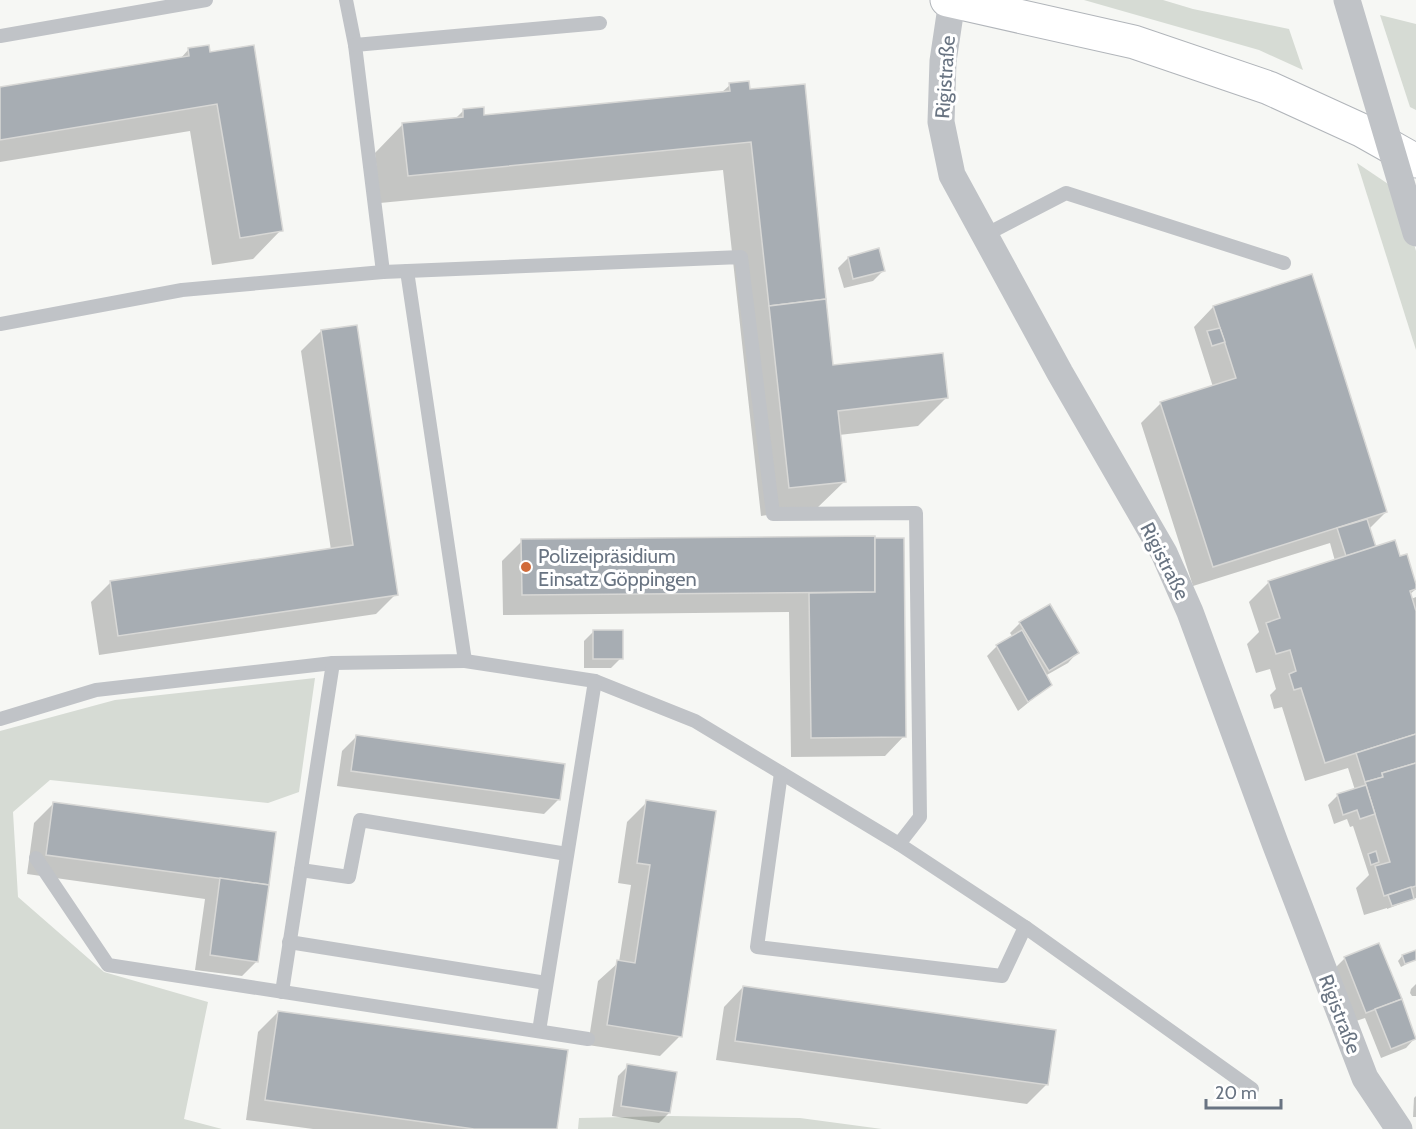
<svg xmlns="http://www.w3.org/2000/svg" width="1416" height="1129" viewBox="0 0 1416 1129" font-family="Cabin,sans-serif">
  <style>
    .green { fill: #d6dbd4 }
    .shadow { fill: #0003 }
    .building { fill: #a7adb3; stroke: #d8d8d6; stroke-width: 1.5 }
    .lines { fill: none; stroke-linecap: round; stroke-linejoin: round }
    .secondary-casing { stroke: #b1b5ba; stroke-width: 35 }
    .lane { stroke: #c0c3c7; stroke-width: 14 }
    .street { stroke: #c0c3c7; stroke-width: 27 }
    .secondary { stroke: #fff; stroke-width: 33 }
    .street-bridge { stroke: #c0c3c7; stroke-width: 27 }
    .poi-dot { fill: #d16b3a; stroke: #fff; stroke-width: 2 }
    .labels { text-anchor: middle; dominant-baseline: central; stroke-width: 6; stroke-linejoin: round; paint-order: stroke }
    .street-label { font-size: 20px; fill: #697482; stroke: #fff }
    .poi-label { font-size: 20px; fill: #697482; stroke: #fff; text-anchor: start }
  </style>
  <rect width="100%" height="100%" fill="#f6f7f4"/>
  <g class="green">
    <polygon points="1084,0 1163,0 1193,9 1289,29 1303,70 1259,50"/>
    <polygon points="1380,15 1416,24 1416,110 1410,107"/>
    <polygon points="1357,163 1400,192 1416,251 1416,350"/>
    <polygon points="315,678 299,792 268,803 50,780 13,812 18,897 104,972 208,1002 184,1119 222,1129 0,1129 0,731 115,700"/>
    <polygon points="671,1116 800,1118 882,1129 578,1129 579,1118"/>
  </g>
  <g class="shadow">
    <polygon points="189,49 209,54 281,230 253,259 212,265 190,131 0,162 0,88 180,59"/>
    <polygon points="730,85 749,90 832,367 946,398 918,426 839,435 845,481 816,509 761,516 723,170 380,203 375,153 403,124 455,119 463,111 483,117 721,93"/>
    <polygon points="848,258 883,271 873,281 844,288 838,268"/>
    <polygon points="1213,307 1386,512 1369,529 1375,548 1399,558 1416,589 1409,595 1411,599 1416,597 1416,898 1387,909 1387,908 1364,915 1356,888 1369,875 1353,826 1350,827 1347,819 1334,824 1328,805 1338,795 1355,790 1348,768 1305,781 1282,707 1274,709 1270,695 1276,689 1270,669 1256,673 1247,644 1259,632 1249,602 1269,582 1335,561 1330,543 1193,586 1141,423 1161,403 1213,387 1194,327"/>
    <polygon points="321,331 396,594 376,614 99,655 91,602 111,582 331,550 301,351"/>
    <polygon points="873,538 904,736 885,756 791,757 789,612 503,615 502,561 522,541"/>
    <polygon points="1020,623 1077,653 1068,663 1045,676 1050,685 1018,711 987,656 997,646 1013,637 1010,633"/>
    <polygon points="594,631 621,658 611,668 584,668 584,641"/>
    <polygon points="357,736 559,799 544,814 337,786 342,751"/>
    <polygon points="647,802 680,1036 660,1056 588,1045 598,981 619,962 631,885 618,883 627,822"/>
    <polygon points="54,803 274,834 257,961 242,976 195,970 205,899 27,874 34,823"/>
    <polygon points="1415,952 1416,959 1401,967 1398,961 1402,956"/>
    <polygon points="1345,958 1415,1038 1406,1048 1381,1058 1365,1018 1356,1021 1335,968"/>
    <polygon points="1416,984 1416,996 1412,996 1410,993 1411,989"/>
    <polygon points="743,987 1047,1084 1027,1104 716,1060 724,1007"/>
    <polygon points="278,1012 556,1129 313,1129 246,1120 258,1032"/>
    <polygon points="628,1066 669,1113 659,1123 612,1116 618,1076"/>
    <polygon points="1416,1096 1416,1117 1413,1117 1414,1098"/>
  </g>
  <g class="building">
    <polygon points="209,45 210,52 254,45 283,231 240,238 217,104 0,140 0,87 189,56 188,48"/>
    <polygon points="749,81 750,89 805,84 826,299 769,306 751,142 408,176 402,123 463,117 463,109 484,107 484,115 730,91 729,83"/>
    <polygon points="879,248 885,271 853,279 848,257"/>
    <polygon points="1312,274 1387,512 1213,567 1160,402 1236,378 1213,306"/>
    <polygon points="826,299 833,365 943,353 948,398 838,411 846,482 789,488 769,306"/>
    <polygon points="357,325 398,595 118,636 110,581 353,545 321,330"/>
    <polygon points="1220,328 1225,342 1212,346 1207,331"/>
    <polygon points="1367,519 1376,547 1346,556 1337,528"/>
    <polygon points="875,536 875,592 522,595 521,539"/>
    <polygon points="875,538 904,538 906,737 811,738 809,593 875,592"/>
    <polygon points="1395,540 1400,556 1407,554 1416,584 1416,589 1410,591 1416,611 1416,734 1325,763 1301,688 1294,690 1289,674 1296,671 1290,650 1276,654 1266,623 1280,618 1268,581"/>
    <polygon points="1050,604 1079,653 1049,671 1019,622"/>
    <rect x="593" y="630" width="30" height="29"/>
    <polygon points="1022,630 1052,685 1028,702 996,645"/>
    <polygon points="1416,734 1416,763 1382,773 1383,777 1365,782 1356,753"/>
    <polygon points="356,735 565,764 560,800 351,771"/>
    <polygon points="1416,763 1416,886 1384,896 1375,866 1390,862 1365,782 1383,777 1382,773"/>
    <polygon points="1366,785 1375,814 1360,819 1357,810 1343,815 1337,794"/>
    <polygon points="646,800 716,811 682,1037 607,1025 617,960 635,963 650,865 637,863"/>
    <polygon points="53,802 276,832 269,885 46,855"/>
    <polygon points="1376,851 1379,862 1371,865 1368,854"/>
    <polygon points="220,878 269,885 258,962 210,955"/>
    <polygon points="1411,887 1414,899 1392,906 1388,895"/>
    <polygon points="1379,943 1402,999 1366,1013 1344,957"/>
    <polygon points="1416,950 1416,960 1405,964 1402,955"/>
    <polygon points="743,986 1056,1030 1048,1085 735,1041"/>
    <polygon points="1402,999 1416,1039 1391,1049 1375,1009"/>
    <polygon points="278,1011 568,1050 557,1129 474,1129 265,1100"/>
    <polygon points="627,1064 677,1072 670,1113 621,1106"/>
  </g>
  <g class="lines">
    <g class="secondary-casing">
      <polyline id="secondary" points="947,0 1134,42 1269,88 1361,130 1416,161"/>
    </g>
    <g class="lane">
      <polyline points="346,0 355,45 383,272"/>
      <polyline points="0,36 206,0"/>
      <polyline points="355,45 600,23"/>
      <polyline points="985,235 1066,193 1284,263"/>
      <polyline points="0,324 182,290 383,272 741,257 773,514 916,513 920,817 899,844"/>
      <polyline points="465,661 595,681 695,721 899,844 1025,927 1252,1089"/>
      <polyline points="0,719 96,690 333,663 465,661 407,271"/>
      <polyline points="781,773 757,947 1002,976 1025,927"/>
      <polyline points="36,858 108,965 588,1039"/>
      <polyline points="301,870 349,877 360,820 567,854"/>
      <polyline points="289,942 546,983"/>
      <polyline points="282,992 333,663"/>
      <polyline points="539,1031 595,681"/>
    </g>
    <polyline class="street" points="952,1 943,61 941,122 952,175 1060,373 1164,553 1190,612 1275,843 1365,1078 1399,1129"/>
    <use href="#secondary" class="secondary"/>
    <polyline class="street-bridge" points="1347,0 1416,233"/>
  </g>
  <circle class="poi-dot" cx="526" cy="567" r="6"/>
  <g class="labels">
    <g class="street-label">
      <text transform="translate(945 77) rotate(-86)">Rigistraße</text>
      <text transform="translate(1165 561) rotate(63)">Rigistraße</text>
      <text transform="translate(1340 1014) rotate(69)">Rigistraße</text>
    </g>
    <g class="poi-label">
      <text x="538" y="556">Polizeipräsidium<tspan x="538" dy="23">Einsatz Göppingen</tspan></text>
    </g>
  </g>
  <path d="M1206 1099v9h75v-9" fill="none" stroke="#697482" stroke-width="3"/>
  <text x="1215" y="1099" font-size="18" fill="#697482" stroke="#ffffff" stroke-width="4.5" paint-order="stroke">20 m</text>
</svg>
